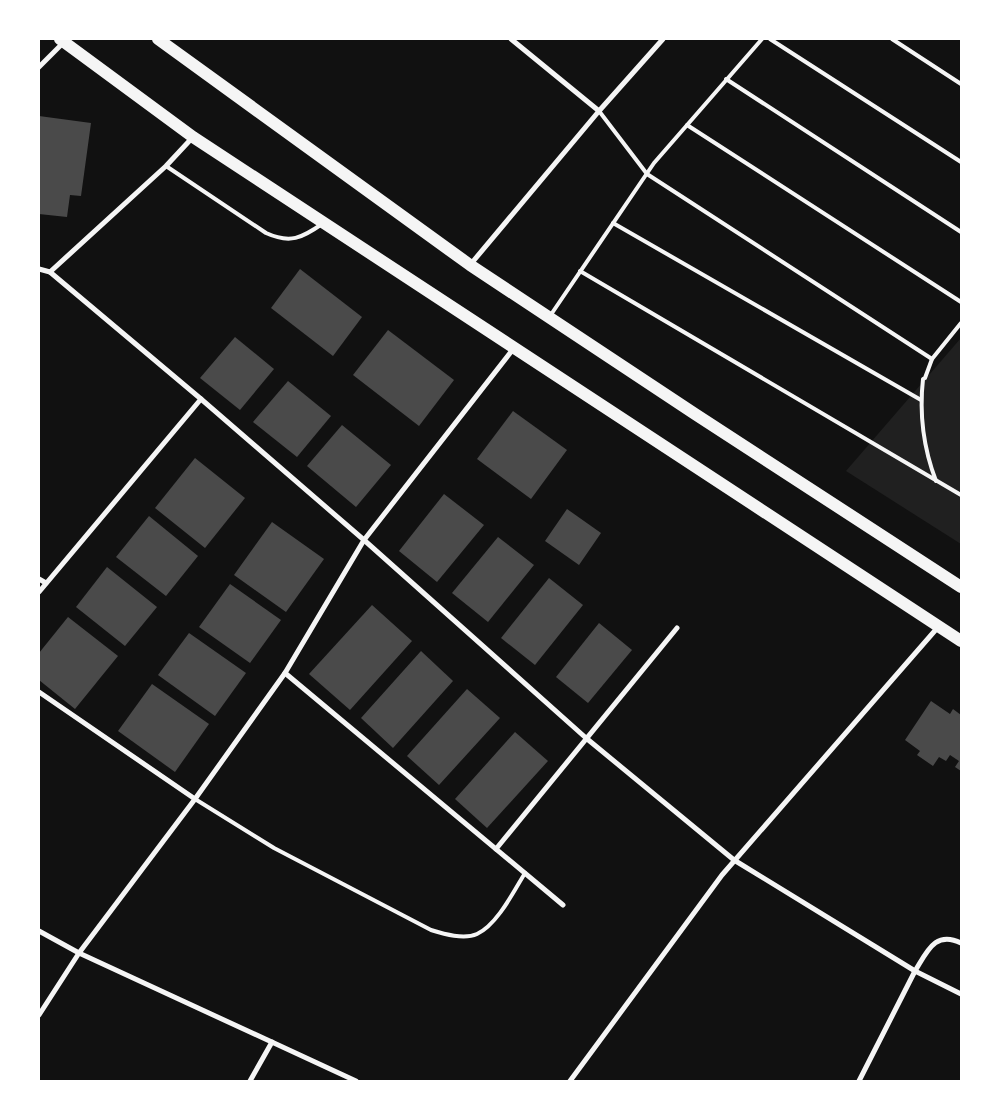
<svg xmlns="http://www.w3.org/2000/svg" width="1000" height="1120" viewBox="0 0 1000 1120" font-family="'Nunito Sans',sans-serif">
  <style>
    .green { fill: #202020 }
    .building { fill: #4a4a4a }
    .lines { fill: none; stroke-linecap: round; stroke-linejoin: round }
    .service { stroke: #f5f5f5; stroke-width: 4 }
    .minor { stroke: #f5f5f5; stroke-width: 5 }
    .primary { stroke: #f5f5f5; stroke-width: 12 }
  </style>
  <rect width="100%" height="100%" fill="#111"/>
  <polygon class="green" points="961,338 961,544 846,471"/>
  <g class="building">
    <polygon points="39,116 91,123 81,196 70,195 67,217 39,214"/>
    <polygon points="300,269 362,317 333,356 271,308"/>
    <polygon points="388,330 454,380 419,426 353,375"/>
    <polygon points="235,337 274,369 240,410 200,378"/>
    <polygon points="288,381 331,416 297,457 253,422"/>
    <polygon points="513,411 567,450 531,499 477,459"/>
    <polygon points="342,425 391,465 356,507 307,466"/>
    <polygon points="195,458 245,498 205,548 155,508"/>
    <polygon points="444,494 484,525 437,582 399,551"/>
    <polygon points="567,509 601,533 579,565 545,541"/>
    <polygon points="149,516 198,556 166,596 116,557"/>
    <polygon points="272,522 324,559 286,612 234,575"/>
    <polygon points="498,537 534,565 488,622 452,593"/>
    <polygon points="107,567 157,607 125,646 76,607"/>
    <polygon points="549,578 583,605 535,665 501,638"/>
    <polygon points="230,584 281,620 250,663 199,627"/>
    <polygon points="372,605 412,641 350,710 309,674"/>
    <polygon points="68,617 118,656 75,709 39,680 39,653"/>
    <polygon points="599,623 632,650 588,703 556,677"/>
    <polygon points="189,633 246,673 215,716 158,675"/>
    <polygon points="421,651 453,681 393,748 361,718"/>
    <polygon points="152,684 209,724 175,772 118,731"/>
    <polygon points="467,689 500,718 439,785 407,756"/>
    <polygon points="931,701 950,714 953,709 961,715 961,771 955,767 959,761 950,755 946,761 939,757 933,766 917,755 920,751 905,740"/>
    <polygon points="515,732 548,761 487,828 455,799"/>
  </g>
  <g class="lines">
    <g class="service">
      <polyline points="770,39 961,162"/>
      <polyline points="892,39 961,84"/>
      <polyline points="726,79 961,232"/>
      <polyline points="599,111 647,174 932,359"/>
      <polyline points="687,125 961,302"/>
      <path d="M 166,166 L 266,233 C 290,244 302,238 322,224"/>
      <polyline points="613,223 921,400"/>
      <polyline points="580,271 961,495"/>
      <polyline points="550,316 654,163 762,39"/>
      <path d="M 936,481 C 923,447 919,415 923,379 L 925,378 L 932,359 L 961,323"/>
      <path d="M 195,799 L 274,848 L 431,930 C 444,934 464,940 477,934 C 497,925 514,891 525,873"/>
    </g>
    <g class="minor">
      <polyline points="511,39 599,111"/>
      <polyline points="39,67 64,42"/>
      <polyline points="470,265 599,111 663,39"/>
      <path d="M 39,269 L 50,272 L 201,399 L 364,540 L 586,738 L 734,860 L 915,971 C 927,952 935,930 961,943"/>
      <polyline points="50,272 166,166 193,137"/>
      <polyline points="39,579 46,583"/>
      <polyline points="39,592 201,399"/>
      <polyline points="285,673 563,905"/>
      <polyline points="39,692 195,799"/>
      <polyline points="496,849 677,628"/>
      <polyline points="39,931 79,953 356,1081"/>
      <polyline points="39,1015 79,953 195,799 285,673 364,540 514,348"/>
      <polyline points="250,1081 272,1042"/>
      <polyline points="570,1081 722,875 939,626"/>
      <polyline points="859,1081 915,971 961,994"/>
    </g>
    <g class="primary">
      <polyline points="60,39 193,137 961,641"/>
      <polyline points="158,39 470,265 695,414 961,587"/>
    </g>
  </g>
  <rect width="1000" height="1120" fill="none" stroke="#ffffff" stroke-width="80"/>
</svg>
